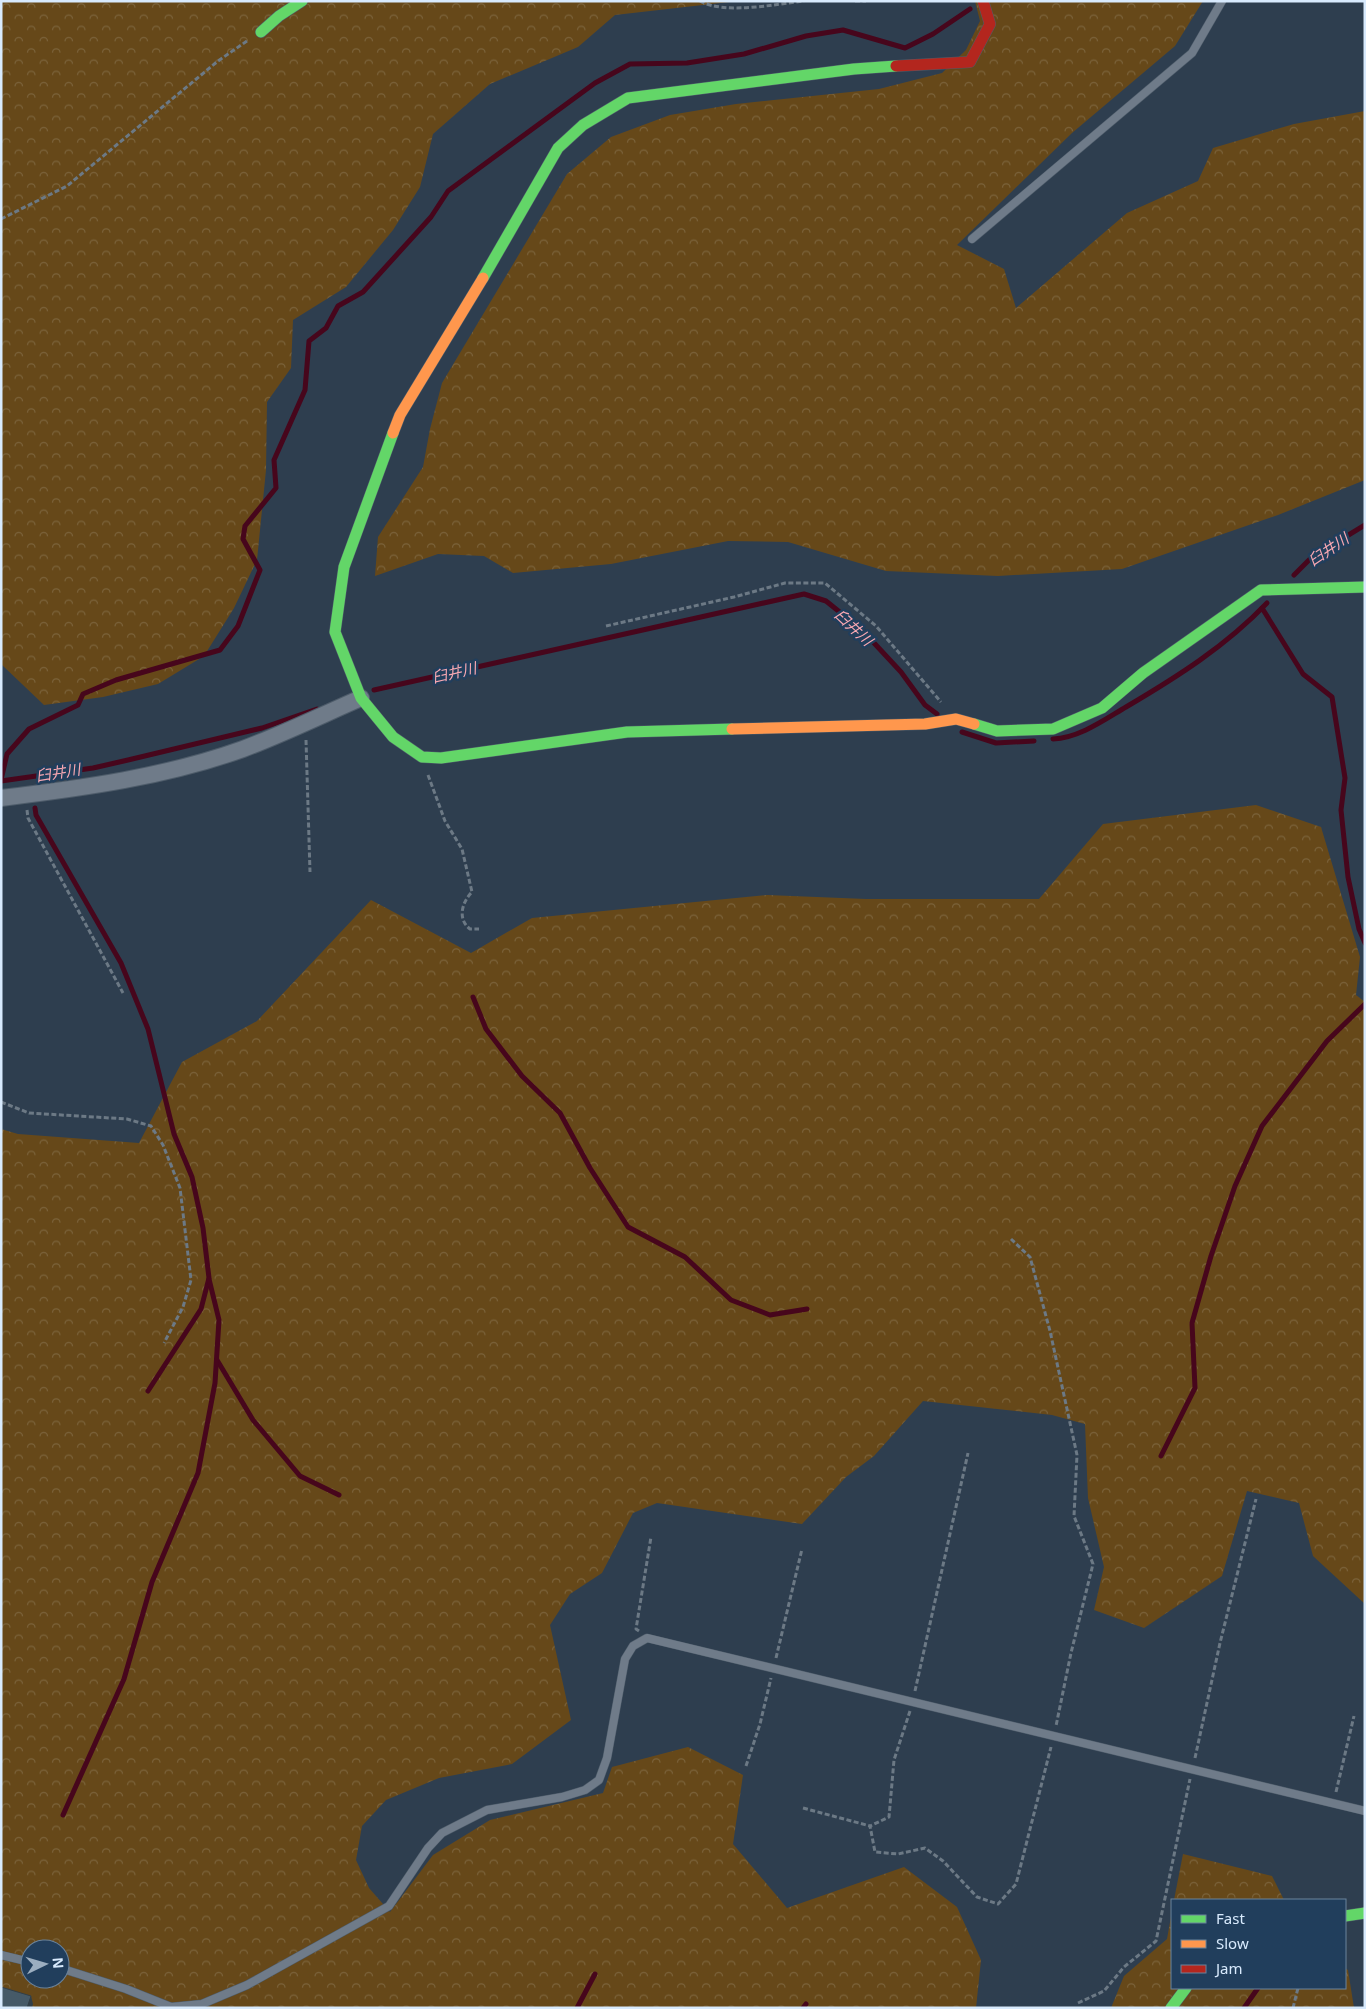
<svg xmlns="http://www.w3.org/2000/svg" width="1366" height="2009" viewBox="0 0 1366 2009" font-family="'Noto Sans','Noto Sans JP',sans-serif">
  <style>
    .forest { fill: url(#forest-crowns); fill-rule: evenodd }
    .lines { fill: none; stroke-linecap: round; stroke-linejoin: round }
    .stream { stroke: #47061c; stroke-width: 5 }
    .lane-casing { stroke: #4e5c6a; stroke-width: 9 }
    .street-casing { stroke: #4e5c6a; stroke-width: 18 }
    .fast-casing { stroke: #4e5c6a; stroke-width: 12 }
    .slow-casing { stroke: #4e5c6a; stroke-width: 12 }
    .jam-casing { stroke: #4e5c6a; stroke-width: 12 }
    .path { stroke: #6c7985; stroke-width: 3; stroke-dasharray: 5 2.5; stroke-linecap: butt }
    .lane { stroke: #6f7b89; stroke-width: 8 }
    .street { stroke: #6f7b89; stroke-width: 16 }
    .fast { stroke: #63d668; stroke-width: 11 }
    .slow { stroke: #ff974d; stroke-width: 11 }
    .jam { stroke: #b3261e; stroke-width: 11 }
    .shaded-wall { fill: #313f49 }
    .building { fill: #465a68; stroke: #313f49 }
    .labels { text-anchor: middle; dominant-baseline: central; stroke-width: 5; stroke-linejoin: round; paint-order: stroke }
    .water-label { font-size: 15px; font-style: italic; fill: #faa9b3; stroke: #213e5c }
  </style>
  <defs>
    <pattern id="forest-crowns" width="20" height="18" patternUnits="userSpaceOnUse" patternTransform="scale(1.25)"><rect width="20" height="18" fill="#664819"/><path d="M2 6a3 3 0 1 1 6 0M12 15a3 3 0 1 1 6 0" fill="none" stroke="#7b633b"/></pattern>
  </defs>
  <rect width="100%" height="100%" fill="#2e3e4f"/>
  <g class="forest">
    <polygon points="1,1 738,1 615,15 578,47 490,84 433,134 420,187 393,230 346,287 293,320 291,368 267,402 266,470 257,560 234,608 204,656 158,684 103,697 44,705 1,664"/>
    <polygon points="975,1 1203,1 1175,46 1072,133 957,245 1004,269 1016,308 1127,213 1198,181 1213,148 1294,124 1365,111 1365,480 1278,515 1122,569 998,576 886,571 788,542 728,541 611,564 513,573 484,556 438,554 375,576 378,537 423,467 430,429 442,383 567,174 611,137 670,115 736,104 879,89 942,73 966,50 980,21"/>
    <path d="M 1256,805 L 1321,827 L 1360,957 L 1356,995 L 1365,1002 L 1365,1604 L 1313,1556 L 1299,1503 L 1247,1491 L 1222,1576 L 1144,1628 L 1094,1610 L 1104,1567 L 1088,1498 L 1085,1424 L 1052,1415 L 923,1401 L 874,1456 L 846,1477 L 802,1524 L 657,1503 L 633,1513 L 602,1573 L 570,1594 L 550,1625 L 571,1720 L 512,1764 L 439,1778 L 386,1800 L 362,1826 L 356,1860 L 369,1888 L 390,1912 L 433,1855 L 490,1820 L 603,1793 L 612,1767 L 688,1747 L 743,1775 L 733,1844 L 787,1908 L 904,1867 L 957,1907 L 981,1960 L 976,2008 L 1,2008 L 1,1129 L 18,1134 L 139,1143 L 182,1062 L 257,1021 L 371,900 L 471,953 L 532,918 L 767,895 L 866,899 L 1039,899 L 1103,824 ZM 30,1949 L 60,1949 L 60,1979 L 30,1979 Z"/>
    <polygon points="1183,1854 1272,1876 1284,1900 1174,1900"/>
    <polygon points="1172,1911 1172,1988 1345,1988 1345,1968 1348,1970 1354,2008 1111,2008 1124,1976 1167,1939"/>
  </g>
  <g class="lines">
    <g class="stream">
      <polyline points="1294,575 1311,558 1365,525"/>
      <polyline points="1262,608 1303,674 1332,697 1345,778 1341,810 1348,877 1359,929 1365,943"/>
      <polyline points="374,690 804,594 826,601 862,630 901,672 925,705 937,714"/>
      <polyline points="962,732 996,743 1034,741"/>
      <path d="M 1053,739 C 1079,738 1104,720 1126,707 C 1177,677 1226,646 1267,603"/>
      <polyline points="1,780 7,754 29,729 78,705 83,694 116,680 220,650 238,626 260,570 243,539 245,526 276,488 274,460 305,390 309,341 326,328 338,306 363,292 431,217 448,191 595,83 630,64 687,63 744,54 806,36 843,30 905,48 933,34 970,9"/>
      <polyline points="1,781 93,768 128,760 262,728 317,709"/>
      <polyline points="35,808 36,815 121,963 148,1029 174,1134 192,1177 203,1228 209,1278 201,1309 148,1391"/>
      <polyline points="473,997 486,1029 522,1076 560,1113 590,1168 628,1227 685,1257 731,1300 770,1315 807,1309"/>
      <polyline points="217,1360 253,1420 300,1476 339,1495"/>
      <polyline points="1161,1456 1195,1388 1192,1323 1211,1256 1235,1186 1262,1126 1327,1041 1365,1004"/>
      <polyline points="63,1815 124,1679 152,1582 198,1473 215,1383 219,1320 209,1279"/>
      <polyline points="577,2008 595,1974"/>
      <polyline points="803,2008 806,2004"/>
      <polyline points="1244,2008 1258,1988"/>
    </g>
    <g class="lane-casing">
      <g id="lane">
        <polyline points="972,239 1192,53 1222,1"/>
        <polyline points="1,1955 30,1962"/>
        <polyline points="60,1968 126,1989 171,2007 202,2004 247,1985 389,1906 428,1848 442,1833 487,1810 562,1797 585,1790 599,1780 607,1758 625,1659 633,1646 647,1638 1365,1811"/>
      </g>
    </g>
    <g class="street-casing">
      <path id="street" d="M 1,798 C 83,788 165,777 243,749 C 283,734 322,715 361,698"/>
    </g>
    <g class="fast-casing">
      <g id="fast">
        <polyline points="261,32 279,16 302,1"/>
        <polyline points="483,278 558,148 583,125 628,98 854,69 896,66"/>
        <polyline points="393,433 344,567 335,632 361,698 393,737 422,757 441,758 627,732 732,729"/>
        <polyline points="974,724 997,731 1053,729 1102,708 1143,673 1261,590 1365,587"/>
        <polyline points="1345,1916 1365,1913"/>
        <polyline points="1171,2008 1186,1988"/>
      </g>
    </g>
    <g class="slow-casing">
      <g id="slow">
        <polyline points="393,433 400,415 483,278"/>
        <polyline points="732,729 925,724 956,719 974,724"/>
      </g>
    </g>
    <g class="jam-casing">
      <polyline id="jam" points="896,66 970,62 990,24 983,1"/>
    </g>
    <g class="path">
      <path d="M 700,1 C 725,15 776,4 804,1"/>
      <polyline points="855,1 866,1"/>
      <polyline points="1,219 67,186 218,61 247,41"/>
      <polyline points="606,626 734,597 785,583 825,583 876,626 941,702"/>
      <polyline points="306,740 310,872"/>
      <path d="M 428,775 L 445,821 L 462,849 L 472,892 C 462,902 457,919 470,929 L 479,929"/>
      <polyline points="27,810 28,818 123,993"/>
      <polyline points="1,1102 29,1113 127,1119 151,1126 163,1145 180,1188 191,1280 183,1307 164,1343"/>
      <polyline points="1011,1239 1030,1257 1050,1331 1077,1455 1074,1516 1093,1564 1071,1653 1056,1726"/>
      <polyline points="639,1631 636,1629 651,1537"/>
      <polyline points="776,1658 802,1549"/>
      <polyline points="915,1691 968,1453"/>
      <polyline points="910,1711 894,1760 889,1817 870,1826 875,1852 898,1854 925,1848 943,1861 977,1897 998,1904 1016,1884 1051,1747"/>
      <polyline points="1195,1758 1220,1643 1256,1499"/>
      <polyline points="746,1766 760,1724 771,1678"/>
      <polyline points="1336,1792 1354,1716"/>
      <polyline points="803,1808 870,1826"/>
      <polyline points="1078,2003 1104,1991 1124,1967 1156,1941 1190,1779"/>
      <polyline points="1293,2008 1298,1988"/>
    </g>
    <use href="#lane" class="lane"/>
    <use href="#street" class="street"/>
    <use href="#fast" class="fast"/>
    <use href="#slow" class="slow"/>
    <use href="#jam" class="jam"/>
  </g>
  <polygon class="shaded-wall" points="31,1996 33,2004 32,2008 27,2008"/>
  <polygon class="building" points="1,1987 31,1996 27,2008 1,2008"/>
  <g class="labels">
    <g class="water-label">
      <text transform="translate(1328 549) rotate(-34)">臼井川</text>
      <text transform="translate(854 627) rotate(43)">臼井川</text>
      <text transform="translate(454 672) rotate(-13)">臼井川</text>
      <text transform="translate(58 772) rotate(-9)">臼井川</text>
    </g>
  </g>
  <rect width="1366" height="2009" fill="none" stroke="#d8eafd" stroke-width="5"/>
  <rect x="1171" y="1899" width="175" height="90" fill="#213e5c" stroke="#6a839c"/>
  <rect x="1181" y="1915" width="25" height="8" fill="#63d668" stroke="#6a839c"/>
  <text x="1216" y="1924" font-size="15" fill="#d8eafd">Fast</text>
  <rect x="1181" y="1940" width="25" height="8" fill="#ff974d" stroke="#6a839c"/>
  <text x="1216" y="1949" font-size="15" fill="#d8eafd">Slow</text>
  <rect x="1181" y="1965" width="25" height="8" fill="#b3261e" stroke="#6a839c"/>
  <text x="1216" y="1974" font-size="15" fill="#d8eafd">Jam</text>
  <g transform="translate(45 1964) rotate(85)"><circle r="24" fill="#213e5c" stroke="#6a839c"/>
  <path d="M0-4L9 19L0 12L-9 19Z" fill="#9caec0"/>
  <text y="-8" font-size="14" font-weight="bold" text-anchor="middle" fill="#d8eafd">N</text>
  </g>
</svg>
